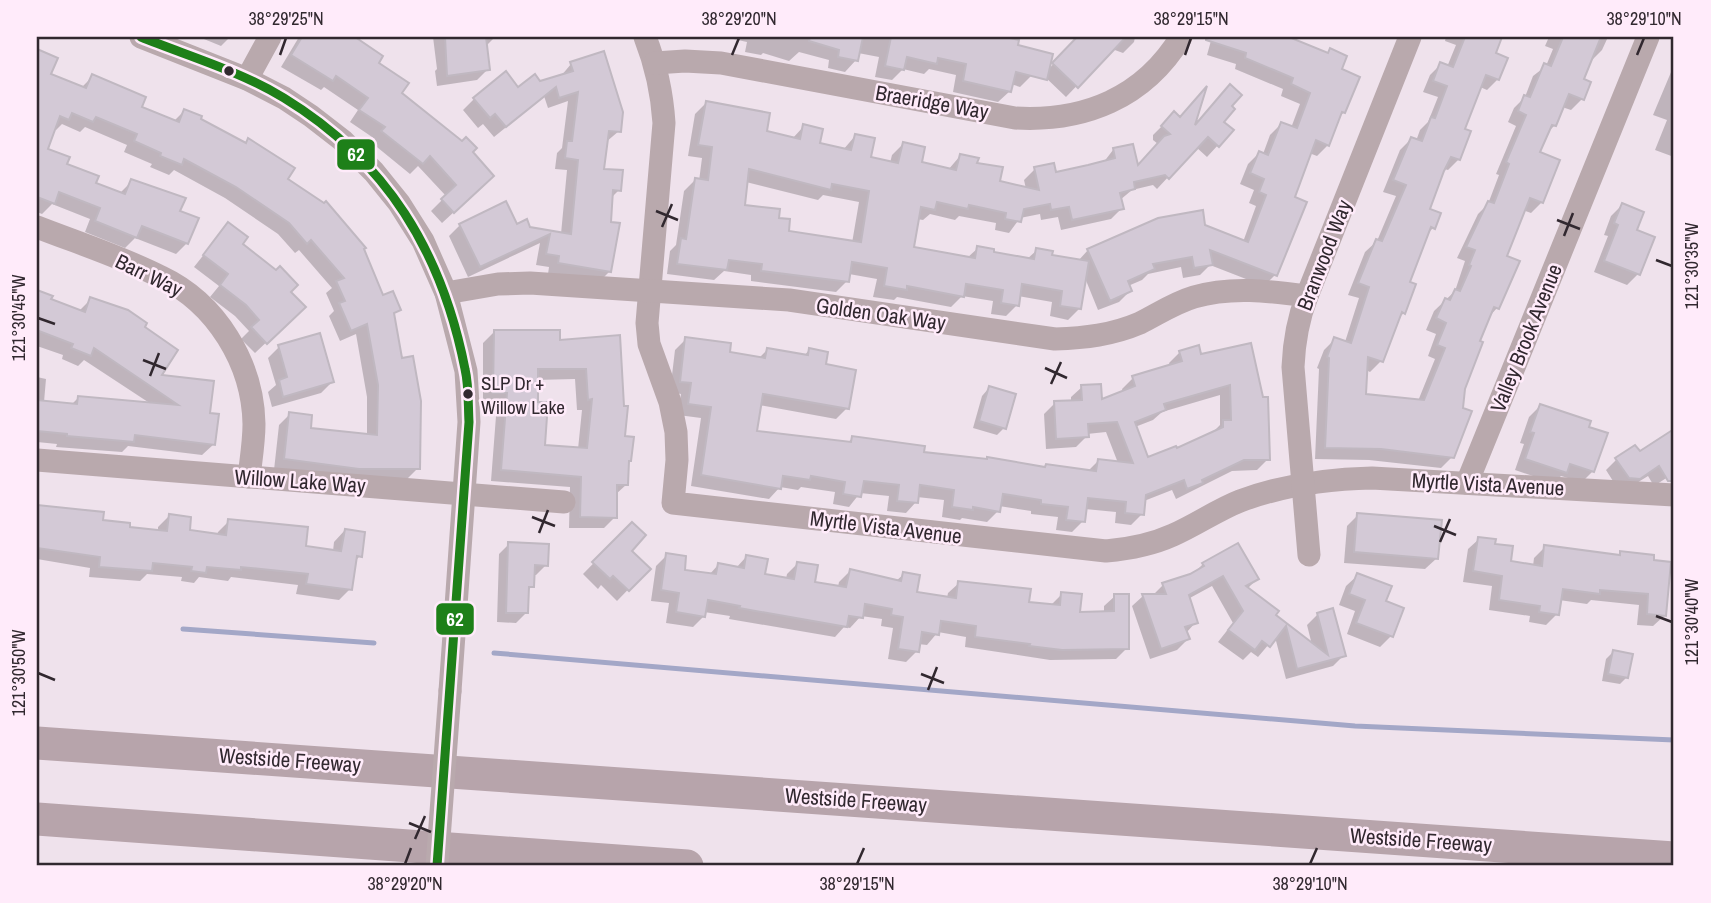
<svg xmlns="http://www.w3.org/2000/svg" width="1711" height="903" viewBox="0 0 1711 903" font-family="'Archivo Narrow',sans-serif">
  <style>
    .shadow { fill: #0003; fill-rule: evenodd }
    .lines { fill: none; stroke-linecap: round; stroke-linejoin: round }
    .stream { stroke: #a3a7c7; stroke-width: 5 }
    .building { fill: #d3c9d6; stroke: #c0b8c1; stroke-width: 2; fill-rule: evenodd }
    .minor { stroke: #b9a9ad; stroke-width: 23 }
    .highway { stroke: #b7a4ab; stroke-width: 33 }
    .minor-bridge { stroke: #b9a9ad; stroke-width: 23 }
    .bus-1-casing { stroke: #ffebfa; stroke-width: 14 }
    .bus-1 { stroke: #1e8019; stroke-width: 9 }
    .ticks { fill: none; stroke: #31282f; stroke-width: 2.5 }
    .bus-dot { fill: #31282f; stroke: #ffebfa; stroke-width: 2.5 }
    .labels { text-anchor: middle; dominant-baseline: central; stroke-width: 5; stroke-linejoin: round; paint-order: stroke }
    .bus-label { font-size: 19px; fill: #31282f; stroke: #ffebfa; text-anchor: start }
    .street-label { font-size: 21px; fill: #31282f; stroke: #ffebfa }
    .line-badge { stroke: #ffebfa; stroke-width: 2.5 }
    .badge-label { font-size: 19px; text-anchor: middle; font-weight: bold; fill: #fff }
    .neatline { fill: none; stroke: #31282f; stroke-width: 2.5 }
    .ticks-label { font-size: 18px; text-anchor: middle; fill: #31282f }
  </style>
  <rect width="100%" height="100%" fill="#efe2ec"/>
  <g class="shadow">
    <polygon points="199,37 230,37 221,46"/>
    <polygon points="299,37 357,37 355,39 481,187 442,223 431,211 446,196 418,166 410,174 372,143 375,139 350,122 358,110 324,87 321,90 281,67"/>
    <polygon points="433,37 495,37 487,45 488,69 477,80 437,86 435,71 437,69"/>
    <polygon points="724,37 998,37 1017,41 1015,46 1031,76 1020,87 1011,84 1010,91 998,102 953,92 956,75 929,69 924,74 903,69 892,80 875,77 879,57 858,53 856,60 845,72 828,68 829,60 799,52 789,61 763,53 761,55 745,52 747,42"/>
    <polygon points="1079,37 1102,37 1105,39 1106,37 1135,37 1134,42 1123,53 1112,49 1066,97 1043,75"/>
    <path d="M 1212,37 L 1294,37 L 1292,40 L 1326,54 L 1330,50 L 1339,70 L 1344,112 L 1339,117 L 1328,145 L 1317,156 L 1309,153 L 1293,198 L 1275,275 L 1264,286 L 1210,265 L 1200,275 L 1183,278 L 1181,267 L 1148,274 L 1142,280 L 1128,286 L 1130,291 L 1119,302 L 1098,310 L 1085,278 L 1079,309 L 1068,320 L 1050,316 L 1052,302 L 1018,296 L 1017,305 L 1006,316 L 991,314 L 993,301 L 962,296 L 951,307 L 897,297 L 894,300 L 873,297 L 877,279 L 849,274 L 847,281 L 836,292 L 751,281 L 751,275 L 724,271 L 714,280 L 667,274 L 670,251 L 676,245 L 684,191 L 695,180 L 699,181 L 702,158 L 688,156 L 695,114 L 706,103 L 765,132 L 792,139 L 804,126 L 818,144 L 843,150 L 855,136 L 869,158 L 890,163 L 892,155 L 903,144 L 920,164 L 948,170 L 960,156 L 975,164 L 997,183 L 1026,189 L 1024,180 L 1035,169 L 1055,174 L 1103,163 L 1113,150 L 1137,167 L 1158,144 L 1153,140 L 1153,135 L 1163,125 L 1192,129 L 1229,107 L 1222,123 L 1231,131 L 1207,157 L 1196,147 L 1157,189 L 1153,185 L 1132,190 L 1120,200 L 1122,208 L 1111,219 L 1061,230 L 1058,217 L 1041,220 L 1040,214 L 1020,218 L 1009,233 L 995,230 L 996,223 L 959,216 L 955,220 L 930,214 L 923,220 L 917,219 L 912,248 L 967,258 L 978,248 L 992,254 L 1026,260 L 1037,250 L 1050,256 L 1078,261 L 1088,250 L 1204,226 L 1243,242 L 1256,206 L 1249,203 L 1254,190 L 1240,184 L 1248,164 L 1259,153 L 1263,154 L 1270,135 L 1281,124 L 1291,128 L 1300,104 L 1281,96 L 1283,89 L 1235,69 L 1236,64 L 1207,55 ZM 746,182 L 818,200 L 823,195 L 859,202 L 852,243 L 787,233 L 777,219 L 743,206 Z"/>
    <polygon points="1446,37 1500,37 1494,54 1498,79 1487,90 1480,87 1463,130 1459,159 1448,170 1444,169 1428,210 1433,228 1426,235 1408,283 1404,313 1397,319 1381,361 1370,372 1366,370 1365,396 1418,401 1435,359 1428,356 1436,334 1426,330 1434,311 1455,291 1465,261 1457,258 1478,214 1488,204 1499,175 1496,174 1516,126 1508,122 1514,108 1525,97 1533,76 1546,66 1553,49 1545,46 1549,37 1608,37 1602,50 1591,61 1581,80 1582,99 1571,110 1562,107 1555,125 1546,134 1538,153 1542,202 1531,213 1523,210 1505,256 1497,308 1488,318 1463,389 1452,457 1441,468 1369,460 1315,459 1319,369 1317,368 1324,350 1335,339 1345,342 1359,298 1348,295 1365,252 1377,241 1396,196 1383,192 1400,150 1411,139 1416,141 1420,130 1428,122 1438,97 1423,92 1430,75 1441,64 1447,67 1456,45 1445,41"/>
    <polygon points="38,52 49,74 81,88 92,77 140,108 173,122 184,111 244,144 248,141 286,179 362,249 382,297 399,309 393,315 418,468 407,479 274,470 279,425 290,414 309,429 367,436 367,397 356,334 340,341 329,316 334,311 326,293 332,288 299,250 295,253 278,234 225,198 174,170 169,175 150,167 152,164 124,152 127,145 85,127 80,132 62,124 56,130 54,129 46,150 94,184 121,192 132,181 178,212 187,243 176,254 135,238 125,248 85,232 90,219 52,204 42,214 37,212"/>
    <polygon points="571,64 619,131 606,142 602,170 619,190 611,198 610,271 599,282 548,274 549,267 536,265 540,243 468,277 449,236 460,225 517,226 561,234 567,170 555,169 557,153 562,148 568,101 548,108 544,96 494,137 483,124 478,128 463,110 474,99 518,90 561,76"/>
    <polygon points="1674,65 1674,157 1655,150 1667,120 1653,115"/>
    <polygon points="1622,205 1635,231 1638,274 1627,285 1594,272 1608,236 1604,235 1611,216"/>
    <polygon points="228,224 240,244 289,292 292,318 255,353 241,339 249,331 235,316 210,297 219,286 194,267"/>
    <polygon points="37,292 50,297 49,300 80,310 91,299 142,328 159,376 208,415 214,444 202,455 128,446 122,452 56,447 57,444 37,442 37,377 46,379 44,402 71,405 78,398 151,404 84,360 78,366 62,359 63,355 37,346"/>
    <path d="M 494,332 L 558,341 L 618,337 L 623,438 L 630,461 L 627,463 L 627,484 L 615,495 L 615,517 L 604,528 L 569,528 L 570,487 L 491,481 L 497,403 L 483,403 L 483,343 ZM 575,379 L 577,410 L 582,410 L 578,449 L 543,447 L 536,403 L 536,380 Z"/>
    <path d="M 686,339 L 728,353 L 759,358 L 767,350 L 804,356 L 809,350 L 824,366 L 847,408 L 836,419 L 759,405 L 755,432 L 847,443 L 853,438 L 922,453 L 1044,469 L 1088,471 L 1098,461 L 1118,463 L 1106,432 L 1087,434 L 1087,436 L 1076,447 L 1046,449 L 1044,414 L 1055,403 L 1071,402 L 1071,397 L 1082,387 L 1100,402 L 1123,393 L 1122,389 L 1133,378 L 1170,366 L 1169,363 L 1180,352 L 1200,356 L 1250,345 L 1268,459 L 1257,470 L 1232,471 L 1176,499 L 1172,490 L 1144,501 L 1142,514 L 1131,525 L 1115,523 L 1116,512 L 1085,509 L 1083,521 L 1072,532 L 1056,530 L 1058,517 L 1031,514 L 1031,511 L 999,506 L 998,511 L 987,522 L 962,518 L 960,520 L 942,517 L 944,500 L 917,497 L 916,502 L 906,513 L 887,511 L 889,496 L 860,493 L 849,507 L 833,504 L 835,492 L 801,487 L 798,490 L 780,487 L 769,499 L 691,486 L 701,418 L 678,415 L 681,394 L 670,392 L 675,350 ZM 1220,395 L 1220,425 L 1213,432 L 1176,451 L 1147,459 L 1135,427 L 1153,420 L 1162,412 Z"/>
    <polygon points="279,347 332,382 321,393 272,407 268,392 276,385 268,358"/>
    <polygon points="989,388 1004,428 997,435 973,428 982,396"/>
    <polygon points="1540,406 1593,471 1582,482 1561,476 1554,483 1515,470 1524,444 1520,443 1529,417"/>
    <polygon points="1674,431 1674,473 1654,486 1648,476 1627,489 1618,489 1606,470 1617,459 1639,454"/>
    <polygon points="37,507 102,513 101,522 128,528 158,532 158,527 169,516 188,532 217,535 218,532 229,521 304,547 333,551 334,542 345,530 360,556 354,562 350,589 339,600 296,594 298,585 231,577 228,581 199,577 194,583 181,581 182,577 147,574 140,581 89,577 90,568 37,559"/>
    <polygon points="1358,515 1437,558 1425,569 1344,563 1347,526"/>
    <polygon points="632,524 629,551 648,569 617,601 601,585 598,589 583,574"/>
    <polygon points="1479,539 1493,545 1509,563 1533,566 1534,558 1545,547 1617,556 1621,553 1664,616 1653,626 1637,625 1639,605 1591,600 1587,604 1559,600 1557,614 1546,625 1529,622 1530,616 1489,610 1492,586 1463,582 1468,549"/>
    <polygon points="509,544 546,565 536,575 533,575 532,586 527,592 526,613 516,623 497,622 499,554"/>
    <polygon points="667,555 683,571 709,575 718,565 736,568 746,557 763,575 786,579 787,574 798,563 813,583 838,587 839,582 850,571 896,581 904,574 915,593 947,598 948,593 959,583 1027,603 1050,606 1062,594 1078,613 1104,613 1104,606 1115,596 1127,648 1116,659 1050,660 965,647 966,637 938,632 927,645 918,644 917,651 906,662 888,659 893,628 881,626 882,619 861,616 850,628 844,627 835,637 729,619 730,616 704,612 704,616 693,627 666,623 669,603 651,601 656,566"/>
    <polygon points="1203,564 1257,579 1247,589 1274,616 1312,645 1307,625 1318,614 1344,655 1333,666 1286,679 1275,637 1258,657 1251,652 1243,660 1218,642 1233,623 1212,586 1188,599 1196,622 1186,633 1188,639 1177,650 1150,659 1132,606 1143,596 1152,596 1163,585 1193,574"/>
    <polygon points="1358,575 1383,602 1391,636 1380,647 1347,634 1355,611 1339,605 1346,586"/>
    <polygon points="1613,652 1627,677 1620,684 1602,681 1606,659"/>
  </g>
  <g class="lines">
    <g class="stream">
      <polyline points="183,629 374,643"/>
      <polyline points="494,653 1355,726 1674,740"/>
    </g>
  </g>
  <g class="building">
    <polygon points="302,37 355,37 383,56 379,63 409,83 402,93 462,141 466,137 477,148 473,152 494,176 454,213 441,199 456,185 430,156 423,164 381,131 385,127 359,110 368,98 336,76 333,81 291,55"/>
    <polygon points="445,37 486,37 490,70 447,76"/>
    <polygon points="810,37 863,37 858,61 838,57 839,50 809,41"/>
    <polygon points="891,37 1005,37 1019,40 1018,45 1053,54 1047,80 1016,72 1011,92 963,81 966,64 938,58 937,64 907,57 904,70 885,66"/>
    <polygon points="1077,37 1126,37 1078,88 1052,63"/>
    <polygon points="1206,37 1289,37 1328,53 1330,48 1347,56 1342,69 1360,77 1345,113 1342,112 1329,146 1316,140 1295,197 1307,202 1277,276 1210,250 1213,265 1194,268 1192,257 1153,264 1155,269 1128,281 1132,291 1110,301 1087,249 1158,218 1203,210 1205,225 1248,242 1266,195 1259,192 1264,179 1250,173 1259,151 1268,155 1281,122 1297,128 1310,93 1291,84 1293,78 1245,58 1246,53 1206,40"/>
    <polygon points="1465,37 1502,37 1496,53 1508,58 1499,80 1486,75 1465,129 1471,131 1460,160 1451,157 1444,171 1430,209 1441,213 1435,229 1431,227 1410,282 1416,284 1405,314 1402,312 1383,362 1368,357 1366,394 1424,400 1445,348 1437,345 1446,323 1436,318 1445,298 1450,300 1455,289 1460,291 1471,266 1469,265 1475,250 1466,247 1488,201 1494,203 1509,164 1506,162 1526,115 1518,111 1524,95 1530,97 1544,63 1551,66 1563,37 1601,37 1584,79 1591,82 1584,100 1569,94 1556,126 1552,125 1540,152 1560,160 1543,203 1530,198 1507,256 1520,261 1499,309 1494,307 1480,341 1483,342 1465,389 1463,408 1472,411 1454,458 1381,449 1325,448 1329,358 1327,357 1334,337 1351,343 1369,287 1358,283 1376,239 1382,241 1406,185 1393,180 1411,137 1422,141 1431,117 1435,118 1447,86 1433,81 1440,62 1453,67"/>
    <polygon points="37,49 58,58 51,74 86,88 92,74 146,97 142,107 179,122 184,109 202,116 201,119 246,143 248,138 295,168 288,179 324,203 326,201 366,248 364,249 383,295 393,291 401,310 394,313 402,358 413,356 421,401 420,469 359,469 284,459 289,412 312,415 311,428 377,435 378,385 367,324 351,331 339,303 345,301 336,281 344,278 311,240 307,244 289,223 236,187 184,159 182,165 160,156 161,153 134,141 137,134 96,117 93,122 72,113 69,120 60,116 48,149 70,157 67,164 99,176 96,183 125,194 131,179 186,198 180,211 199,218 188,244 142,226 137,238 95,221 100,208 59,192 55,204 37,197"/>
    <polygon points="604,51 623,112 621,132 609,131 604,169 623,170 621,191 613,190 611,222 620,223 611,272 558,263 559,256 546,254 550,234 480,267 459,224 506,201 517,224 527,219 530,227 571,234 578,160 565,158 567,141 572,141 578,92 559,98 556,87 506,127 495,114 490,118 473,98 506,71 518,87 535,74 540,81 573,71 570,62"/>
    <path d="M 1230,84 L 1242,95 L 1232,106 L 1235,109 L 1224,122 L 1234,130 L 1219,147 L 1208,137 L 1169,179 L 1165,175 L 1134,182 L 1135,189 L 1120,193 L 1124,209 L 1072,220 L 1069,207 L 1051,210 L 1050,204 L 1024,209 L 1021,222 L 1005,219 L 1006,213 L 969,205 L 968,209 L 937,202 L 935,210 L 921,207 L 914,247 L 975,258 L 977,246 L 994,249 L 994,252 L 1034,259 L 1036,248 L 1053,251 L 1052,255 L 1089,261 L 1081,309 L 1060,306 L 1062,291 L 1022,284 L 1019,306 L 1001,303 L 1003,290 L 966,284 L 964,297 L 907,286 L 907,290 L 884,286 L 887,268 L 852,262 L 849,282 L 761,271 L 762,264 L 729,260 L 727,270 L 677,264 L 681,238 L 686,239 L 695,178 L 708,180 L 712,147 L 698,145 L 706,101 L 770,113 L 767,131 L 800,139 L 803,124 L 823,129 L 820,143 L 851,150 L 855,134 L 875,138 L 871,157 L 898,163 L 903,142 L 925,147 L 922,162 L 956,170 L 960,154 L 979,158 L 977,163 L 1003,167 L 1000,181 L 1039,190 L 1034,167 L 1054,163 L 1056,172 L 1088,165 L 1115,158 L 1113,148 L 1133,144 L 1138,165 L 1164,136 L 1170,134 L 1161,126 L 1174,111 L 1180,117 L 1207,86 L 1195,125 ZM 749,169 L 831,190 L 832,184 L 869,191 L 861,242 L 789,231 L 790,219 L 779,218 L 780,209 L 745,205 Z"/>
    <polygon points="1622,203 1644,212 1637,230 1655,237 1640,275 1604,261 1618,225 1614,223"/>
    <polygon points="228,222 248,237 243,244 276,270 280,266 298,285 291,292 306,307 267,344 251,327 259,320 246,305 220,285 228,274 203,255"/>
    <polygon points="37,290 53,296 51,299 85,312 90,297 128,310 147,323 145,327 178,350 162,375 214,381 210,413 219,414 215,445 135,435 134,442 67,436 67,434 37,431 37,400 77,404 78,396 178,405 94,348 91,356 71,348 73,344 39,331 37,334"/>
    <path d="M 494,330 L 560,330 L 560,340 L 620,335 L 624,406 L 628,406 L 625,436 L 634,437 L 631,461 L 629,461 L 628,485 L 617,485 L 617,518 L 580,517 L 581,477 L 501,470 L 507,393 L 493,393 ZM 538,369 L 586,369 L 588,400 L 592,399 L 587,448 L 545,445 L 548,402 L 538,402 Z"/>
    <polygon points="320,333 334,382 283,397 279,380 287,377 278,345"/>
    <path d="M 685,337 L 731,343 L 730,352 L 765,358 L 767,348 L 808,355 L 809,348 L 828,352 L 826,364 L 856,370 L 849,409 L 763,394 L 757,431 L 851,442 L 852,436 L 925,446 L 924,452 L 987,459 L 987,457 L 1045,467 L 1046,464 L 1096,471 L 1098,459 L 1133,463 L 1117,422 L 1088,424 L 1089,437 L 1056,439 L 1054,401 L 1082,400 L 1081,385 L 1101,384 L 1102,399 L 1135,386 L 1132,376 L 1182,361 L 1179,351 L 1199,345 L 1201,354 L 1251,343 L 1263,397 L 1268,397 L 1270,460 L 1244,460 L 1202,480 L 1203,483 L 1187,489 L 1184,480 L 1146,495 L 1144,515 L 1125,513 L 1126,502 L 1088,498 L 1085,522 L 1066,520 L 1068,507 L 1041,504 L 1041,500 L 1003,494 L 1000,512 L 973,507 L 973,510 L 952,507 L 954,490 L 920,485 L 918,503 L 897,501 L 899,485 L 864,481 L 861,497 L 843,494 L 845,482 L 811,476 L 810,480 L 783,476 L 781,489 L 701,475 L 711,407 L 688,404 L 691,383 L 680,382 ZM 1230,385 L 1231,420 L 1223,420 L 1223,427 L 1177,448 L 1176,446 L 1148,457 L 1135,422 L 1166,410 L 1164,404 Z"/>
    <polygon points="989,386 1016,394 1006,429 979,421"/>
    <polygon points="1540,404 1591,421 1589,427 1608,433 1594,472 1570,464 1567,473 1525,459 1534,433 1530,432"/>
    <polygon points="1674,429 1674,481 1668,481 1659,466 1640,479 1629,478 1615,458 1635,445 1640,451"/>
    <polygon points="37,505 104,512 103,520 130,523 130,527 167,531 169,514 191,517 190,530 226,535 228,519 308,527 306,546 341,551 345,529 365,532 362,557 357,556 352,590 306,584 308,574 241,567 241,570 207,567 206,573 191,571 192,567 153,563 152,571 99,567 100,557 37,548"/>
    <polygon points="1357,513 1442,520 1438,559 1354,552"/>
    <polygon points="632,522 646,535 632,551 651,569 629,591 613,576 610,579 592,562"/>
    <polygon points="1478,537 1496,539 1495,544 1513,546 1511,561 1542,566 1544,545 1620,555 1620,551 1654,555 1654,560 1671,562 1666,616 1647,614 1648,594 1600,590 1600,594 1563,589 1559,615 1539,612 1540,606 1499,600 1502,576 1473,571"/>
    <polygon points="508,542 549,544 548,566 535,565 534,587 529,587 528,613 506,613"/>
    <polygon points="1238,543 1259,579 1246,586 1279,611 1276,615 1328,655 1317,613 1333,608 1346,656 1297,669 1286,626 1270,647 1262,641 1255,650 1228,630 1243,611 1223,576 1189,595 1198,623 1185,627 1190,639 1161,649 1142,594 1166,594 1162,583 1190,574 1204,566 1202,563"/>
    <polygon points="666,553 686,556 685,570 716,574 718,563 744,568 746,555 768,559 765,574 794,579 797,562 818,565 815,582 846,587 850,569 901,581 903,572 920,575 917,592 956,598 958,581 1031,589 1029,602 1060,605 1061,592 1082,594 1080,612 1114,611 1114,594 1129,594 1129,649 1062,650 1029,646 1030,644 975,637 976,626 941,621 939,635 922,632 919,652 898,649 903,617 891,615 892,609 865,604 863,618 849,616 847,627 739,608 740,606 708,600 705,617 676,612 679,593 661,590"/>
    <polygon points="1357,573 1392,586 1386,601 1404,608 1393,637 1356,623 1365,600 1349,594"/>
    <polygon points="1613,650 1633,654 1628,678 1608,674"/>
  </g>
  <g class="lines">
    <g class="minor">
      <polyline points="141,37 247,79 284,98 311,116 342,140 374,172 399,203 423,241 446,293 466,371 469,422 450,691"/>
      <path d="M 645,37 C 656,65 662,92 664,123 L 647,323 L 649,344 L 670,402 L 676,432 L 677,460 L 673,503 L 1106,551 C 1129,549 1151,545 1173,535 C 1196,525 1217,510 1240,501 C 1283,485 1326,479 1372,478 L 1674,495"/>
      <path d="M 655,63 L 685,61 L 721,63 L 1015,118 C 1084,122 1144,98 1181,37"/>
      <polyline points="247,79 270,37"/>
      <path d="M 37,227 C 78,243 122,257 161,277 C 216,303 253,363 254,424 C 254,442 251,459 249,477"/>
      <path d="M 446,293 L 498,284 L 530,283 L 789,300 L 1055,339 C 1085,338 1112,335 1140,323 C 1158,314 1174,303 1194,297 C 1231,286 1269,291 1307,296"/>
      <polyline points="37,460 564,502"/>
      <polyline points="1467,483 1648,37"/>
      <path d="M 1309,555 L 1293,367 C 1294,342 1298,319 1307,296 L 1410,37"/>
    </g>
    <g class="highway">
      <polyline points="37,743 1674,858"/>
      <polyline points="37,819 687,866"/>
    </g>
    <polyline class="minor-bridge" points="437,866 450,691"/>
    <g class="bus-1-casing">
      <path id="bus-1" d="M 141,37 C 188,56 240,71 284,98 C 387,161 442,252 465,369 C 469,386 468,405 469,422 L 437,866"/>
    </g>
    <use href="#bus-1" class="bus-1"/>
  </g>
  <path class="ticks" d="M 280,55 L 286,38M 732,55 L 739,38M 1185,55 L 1191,38M 1637,55 L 1644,38M 656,211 L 678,220M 1557,220 L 1580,229M 662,227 L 672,204M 1564,236 L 1573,213M 1656,260 L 1672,266M 38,318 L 55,324M 143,360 L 166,369M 1045,368 L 1067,378M 150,376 L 159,353M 1051,384 L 1061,362M 532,517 L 555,526M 1434,526 L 1456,535M 539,533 L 548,510M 1440,542 L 1450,519M 1656,616 L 1672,622M 38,673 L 55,680M 921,674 L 944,683M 928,690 L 937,667M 409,823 L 431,832M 415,839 L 425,816M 405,864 L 411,848M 857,864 L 864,848M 1310,864 L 1317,848"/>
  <g class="bus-dot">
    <circle cx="229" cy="71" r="6"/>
    <circle cx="468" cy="394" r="6"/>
  </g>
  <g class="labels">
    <g class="bus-label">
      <text x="481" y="383">SLP Dr +<tspan x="481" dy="24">Willow Lake</tspan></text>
    </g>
    <g class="street-label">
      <text transform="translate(932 102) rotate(10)">Braeridge Way</text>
      <text transform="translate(1324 255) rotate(-69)">Branwood Way</text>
      <text transform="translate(149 275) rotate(26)">Barr Way</text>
      <text transform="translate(881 314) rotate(8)">Golden Oak Way</text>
      <text transform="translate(1526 338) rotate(-68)">Valley Brook Avenue</text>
      <text transform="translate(300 481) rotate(4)">Willow Lake Way</text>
      <text transform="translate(1488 484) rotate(3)">Myrtle Vista Avenue</text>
      <text transform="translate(886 527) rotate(7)">Myrtle Vista Avenue</text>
      <text transform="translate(290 760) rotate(4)">Westside Freeway</text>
      <text transform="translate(856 800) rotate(4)">Westside Freeway</text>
      <text transform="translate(1421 840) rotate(4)">Westside Freeway</text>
    </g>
  </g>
  <g class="line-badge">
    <rect x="336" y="138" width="40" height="33" rx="7" fill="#1e8019"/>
    <rect x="435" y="602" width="40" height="34" rx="7" fill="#1e8019"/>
  </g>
  <g class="badge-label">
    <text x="356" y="161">62</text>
    <text x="455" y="626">62</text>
  </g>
  <rect width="1711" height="903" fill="none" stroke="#ffebfa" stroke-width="77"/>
  <rect x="38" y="38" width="1634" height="826" class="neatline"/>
  <g class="ticks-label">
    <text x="286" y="25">38°29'25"N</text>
    <text x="739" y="25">38°29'20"N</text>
    <text x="1191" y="25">38°29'15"N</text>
    <text x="1644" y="25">38°29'10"N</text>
    <text transform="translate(1692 266) rotate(-90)" y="6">121°30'35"W</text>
    <text transform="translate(19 318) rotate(-90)" y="6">121°30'45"W</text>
    <text transform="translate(1692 622) rotate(-90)" y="6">121°30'40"W</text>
    <text transform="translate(19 673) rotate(-90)" y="6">121°30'50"W</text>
    <text x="405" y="890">38°29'20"N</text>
    <text x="857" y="890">38°29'15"N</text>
    <text x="1310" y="890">38°29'10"N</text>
  </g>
</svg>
